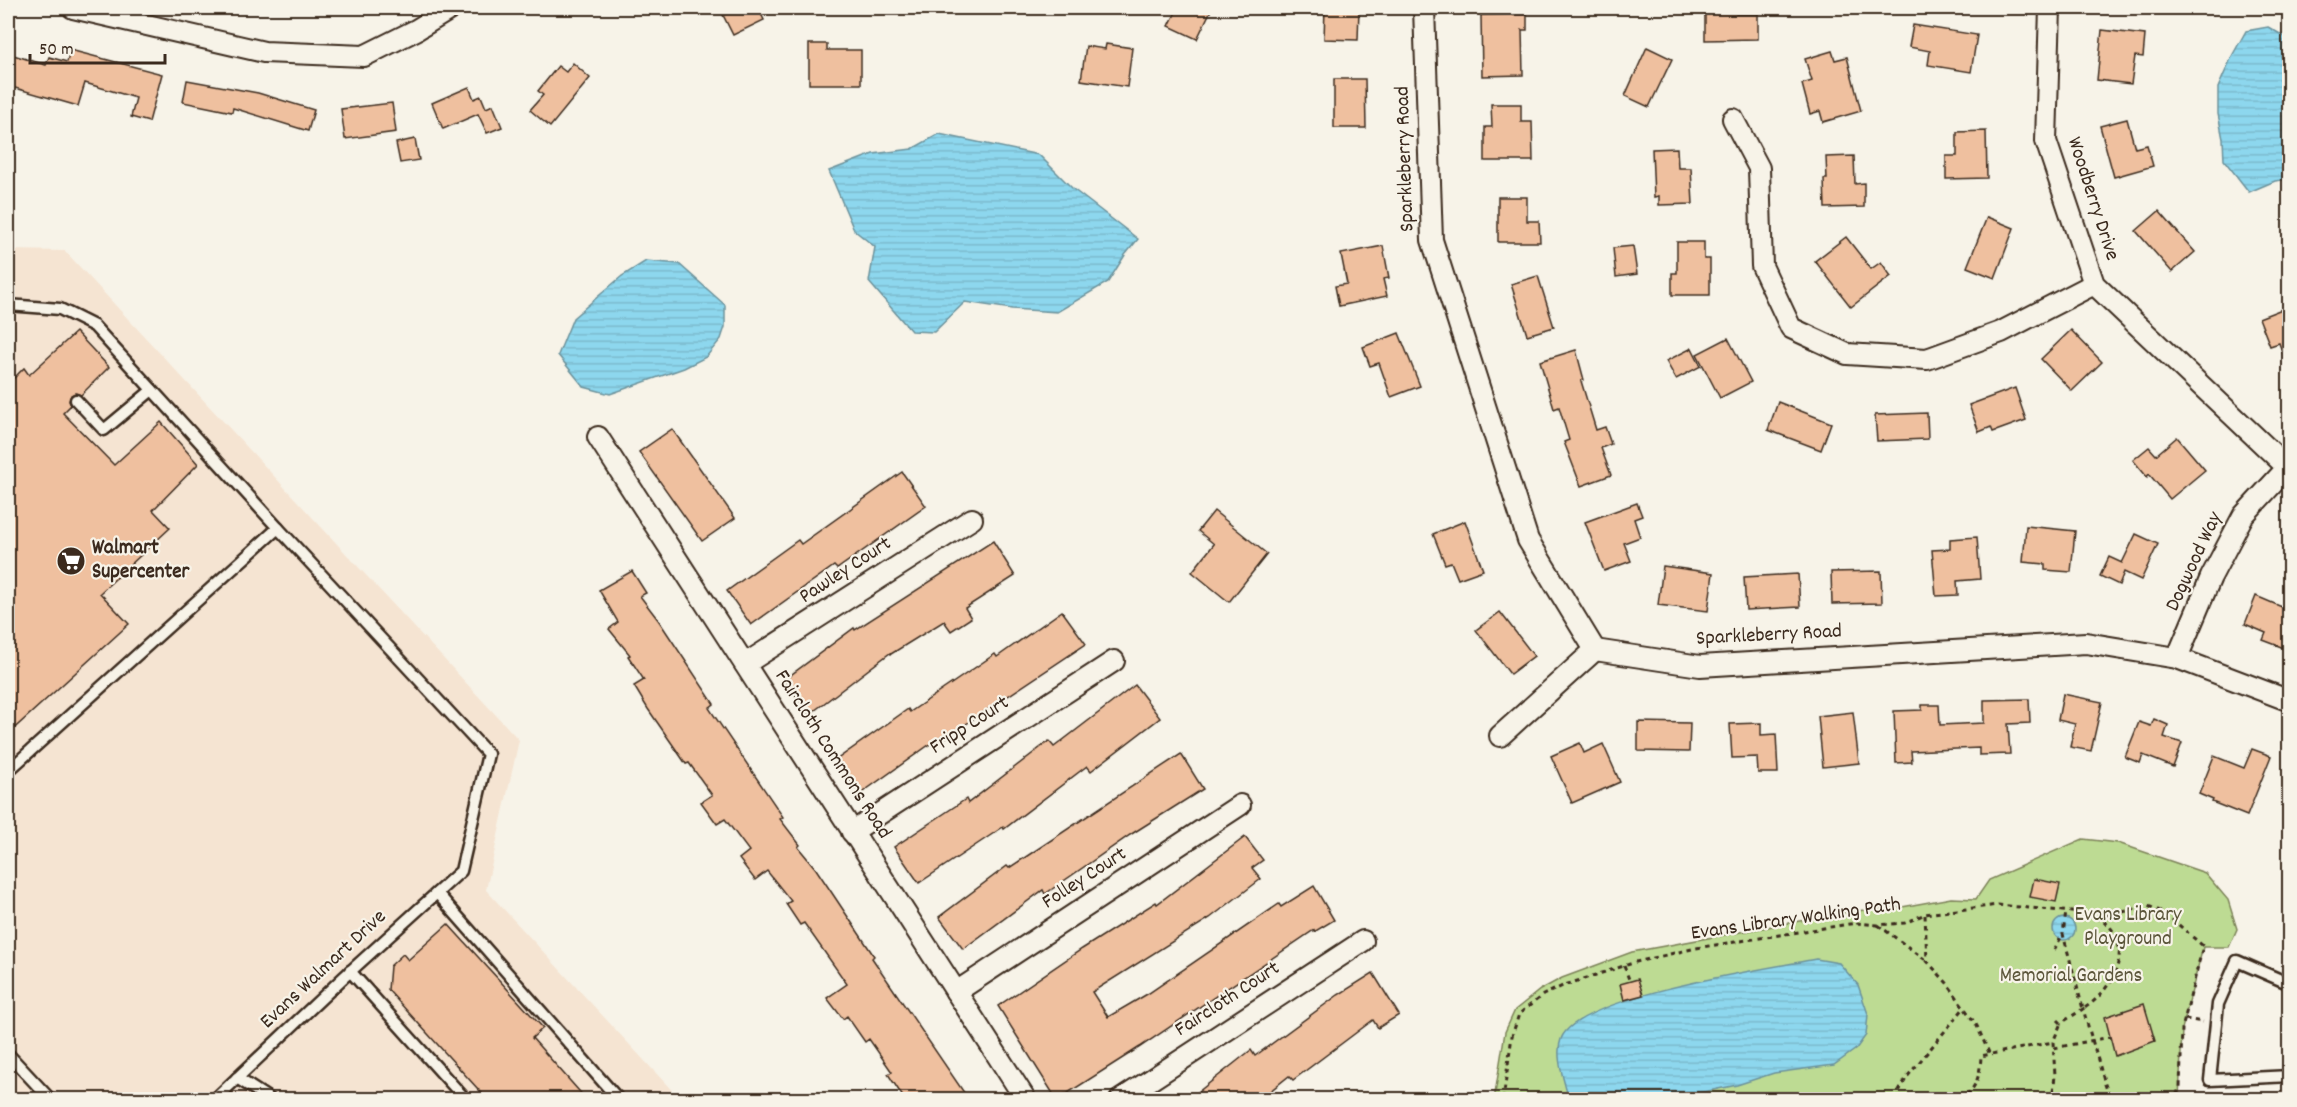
<svg xmlns="http://www.w3.org/2000/svg" width="2297" height="1107" viewBox="0 0 2297 1107" font-family="Dekko,sans-serif">
  <style>
    .built { fill: #f5e4d2 }
    .green { fill: #bddb93; stroke: #7c8258; stroke-width: 1.5 }
    .water { fill: url(#water-rules); stroke: #6c929b; stroke-width: 1.5 }
    .building { fill: #efc09f; stroke: #3b2a1e; stroke-width: 1.5 }
    .lines { fill: none; stroke-linecap: round; stroke-linejoin: round }
    .service-casing { stroke: #3b2a1e; stroke-width: 15 }
    .minor-casing { stroke: #3b2a1e; stroke-width: 24 }
    .path { stroke: #3b2a1e; stroke-width: 3; stroke-dasharray: 4.5 4.5; stroke-linecap: butt }
    .service { stroke: #f7f3e8; stroke-width: 10 }
    .minor { stroke: #f7f3e8; stroke-width: 20 }
    .labels { text-anchor: middle; dominant-baseline: central; stroke-width: 4.5; stroke-linejoin: round; paint-order: stroke }
    .street-label { font-size: 21px; fill: #3b2a1e; stroke: #f7f3e8 }
    .poi-label { font-size: 21px; font-weight: bold; fill: #3b2a1e; stroke: #f7f3e8; text-anchor: start }
    .park-label { font-size: 21px; fill: #5c563b; stroke: #f7f3e8 }
  </style>
  <defs>
    <pattern id="water-rules" width="6" height="5" patternUnits="userSpaceOnUse" patternTransform="scale(1.5)"><rect width="6" height="5" fill="#8dd7ee"/><path d="M0 2.5h6" fill="none" stroke="#7bb9cc"/></pattern>
  </defs>
  <rect width="100%" height="100%" fill="#f7f3e8"/>
  <filter id="ink" filterUnits="userSpaceOnUse"><feTurbulence type="fractalNoise" baseFrequency=".0167" numOctaves="2"/><feDisplacementMap in="SourceGraphic" scale="12" xChannelSelector="R" yChannelSelector="G"/><feConvolveMatrix kernelMatrix="1 2 1 2 8 2 1 2 1" color-interpolation-filters="sRGB"/></filter>
  <g filter="url(#ink)">
    <polygon class="built" points="8,250 65,251 519,740 486,890 680,1099 8,1100"/>
    <polygon class="green" points="2083,839 2118,843 2205,873 2228,900 2237,929 2229,947 2203,947 2182,1029 2179,1099 1494,1100 1505,1032 1515,1010 1540,990 1562,978 1632,952 1854,911 1902,907 1951,898 1976,899 1989,880"/>
    <g class="water">
      <polygon points="2268,27 2289,39 2289,179 2275,181 2249,192 2224,160 2223,139 2218,114 2218,88 2232,56 2246,31"/>
      <polygon points="939,134 1039,155 1073,189 1138,239 1125,255 1108,282 1057,312 1012,309 965,302 934,332 911,331 869,282 875,247 854,230 829,171 873,154 912,149"/>
      <polygon points="646,261 679,264 725,305 725,327 721,339 706,357 684,368 610,394 584,387 558,355 573,318 622,276"/>
      <circle cx="2064" cy="929" r="11"/>
      <path d="M 1816,959 L 1839,963 L 1858,985 L 1868,1014 L 1866,1035 L 1856,1049 L 1834,1065 L 1774,1073 L 1737,1085 L 1670,1099 L 1590,1099 L 1567,1093 C 1563,1077 1555,1055 1561,1039 C 1576,996 1771,968 1816,959 Z"/>
    </g>
    <g class="building">
      <polygon points="738,8 758,8 764,20 733,35 723,15"/>
      <polygon points="1178,8 1212,8 1197,39 1169,26"/>
      <polygon points="1325,8 1359,8 1358,40 1324,39"/>
      <polygon points="1705,8 1736,8 1736,14 1758,14 1758,39 1705,40"/>
      <polygon points="1527,14 1527,30 1522,30 1523,75 1482,76 1481,15"/>
      <polygon points="1913,25 1977,35 1971,72 1928,65 1930,51 1909,47"/>
      <polygon points="2102,30 2145,35 2143,57 2135,56 2131,84 2097,80"/>
      <polygon points="809,44 827,44 827,50 861,50 861,84 809,84"/>
      <polygon points="1106,44 1132,48 1127,87 1081,80 1086,46 1105,49"/>
      <polygon points="1647,47 1672,59 1649,107 1625,96"/>
      <polygon points="70,50 162,74 149,122 131,117 136,98 85,83 78,106 8,86 8,63 10,54 46,65 49,57 67,62"/>
      <polygon points="1832,51 1835,60 1847,57 1861,111 1823,122 1820,111 1810,114 1802,84 1812,81 1805,59"/>
      <polygon points="573,63 590,78 550,127 530,110 543,95 538,91 558,66 566,72"/>
      <polygon points="1334,79 1365,79 1366,128 1334,128"/>
      <polygon points="187,80 258,93 314,110 308,131 233,108 232,112 183,102"/>
      <polygon points="469,87 474,99 481,96 486,108 493,105 502,127 487,133 478,114 443,129 432,103"/>
      <polygon points="392,103 396,132 345,139 341,109"/>
      <polygon points="1491,104 1521,104 1521,122 1532,122 1533,161 1485,161 1485,127 1492,127"/>
      <polygon points="2127,119 2135,148 2147,145 2153,166 2114,177 2100,126"/>
      <polygon points="1986,131 1987,178 1946,179 1946,156 1957,156 1957,132"/>
      <polygon points="415,139 419,160 400,163 396,143"/>
      <polygon points="1677,148 1678,168 1691,168 1693,204 1659,205 1659,196 1654,197 1652,149"/>
      <polygon points="1854,156 1855,184 1864,183 1864,207 1825,208 1824,179 1827,179 1826,157"/>
      <polygon points="1498,197 1527,197 1527,221 1539,221 1540,242 1498,242"/>
      <polygon points="2159,211 2195,252 2172,272 2136,231"/>
      <polygon points="1987,217 2014,228 1995,278 1967,267"/>
      <polygon points="1846,237 1871,269 1881,262 1891,276 1851,307 1815,261"/>
      <polygon points="1677,242 1704,242 1704,259 1710,259 1710,295 1672,295 1672,273 1677,273"/>
      <polygon points="1383,246 1389,278 1383,279 1387,296 1339,306 1335,286 1347,284 1341,254"/>
      <polygon points="1633,246 1637,274 1616,277 1613,248"/>
      <polygon points="1538,276 1554,327 1527,335 1511,284"/>
      <polygon points="2282,309 2289,330 2288,368 2279,343 2270,346 2259,318"/>
      <polygon points="2071,330 2102,362 2072,391 2041,359"/>
      <polygon points="76,332 109,367 81,395 75,393 71,395 69,401 71,405 63,413 114,465 161,422 198,464 153,510 170,528 100,593 129,624 8,734 8,384 24,368 29,375"/>
      <polygon points="1399,333 1420,386 1391,397 1379,363 1370,366 1363,347"/>
      <polygon points="1728,338 1751,382 1720,398 1697,354"/>
      <polygon points="1692,348 1701,366 1676,379 1666,361"/>
      <polygon points="1576,350 1584,380 1581,381 1596,430 1605,427 1611,444 1601,448 1611,475 1581,486 1564,442 1569,440 1559,407 1554,409 1540,361"/>
      <polygon points="2015,388 2026,420 1993,432 1991,427 1979,432 1969,405"/>
      <polygon points="1778,402 1831,423 1821,450 1768,430"/>
      <polygon points="1927,413 1928,439 1877,441 1875,415"/>
      <polygon points="672,429 735,518 702,541 639,452"/>
      <polygon points="2177,437 2205,470 2170,499 2149,474 2147,477 2133,460 2149,447 2156,455"/>
      <polygon points="902,472 926,506 837,569 834,566 751,625 727,591 798,540 801,544"/>
      <polygon points="1637,503 1642,516 1634,519 1640,537 1624,543 1631,561 1604,571 1585,522"/>
      <polygon points="1214,511 1267,554 1229,602 1192,572 1214,544 1198,531"/>
      <polygon points="1465,521 1483,570 1458,579 1451,562 1445,564 1433,534"/>
      <polygon points="2026,526 2075,531 2071,572 2045,570 2045,564 2023,562"/>
      <polygon points="2136,534 2158,544 2141,580 2124,572 2119,585 2100,576 2109,557 2122,563"/>
      <polygon points="1977,537 1980,579 1957,581 1958,595 1936,596 1932,550 1950,549 1950,539"/>
      <polygon points="993,541 1015,576 965,608 971,618 951,631 944,621 891,654 890,653 810,714 784,680 854,628 855,630"/>
      <polygon points="1663,566 1713,573 1708,611 1658,605"/>
      <polygon points="632,571 646,593 640,596 659,621 714,704 709,708 783,817 780,819 800,845 798,847 816,869 874,956 872,958 965,1094 957,1100 905,1100 888,1074 892,1072 869,1039 865,1042 847,1016 843,1019 827,998 847,984 804,923 800,925 786,904 791,901 767,871 755,880 739,859 749,851 725,819 717,824 701,802 712,795 689,763 686,764 648,709 634,686 644,680 628,656 630,655 609,629 618,622 599,590"/>
      <polygon points="1881,571 1882,603 1832,604 1831,572"/>
      <polygon points="1798,574 1800,607 1746,610 1744,577"/>
      <polygon points="2256,596 2289,610 2289,634 2284,648 2263,640 2266,633 2245,624"/>
      <polygon points="1062,611 1086,644 945,738 943,735 860,794 836,760 908,709 910,712 995,654 997,657"/>
      <polygon points="1500,612 1534,656 1510,674 1476,630"/>
      <polygon points="1135,685 1160,718 1091,771 1087,766 1004,829 1003,827 919,883 894,847 966,799 968,803 1049,741 1054,747"/>
      <polygon points="2063,694 2102,702 2091,751 2070,747 2075,724 2058,720"/>
      <polygon points="2029,699 2030,723 2008,724 2010,754 1979,755 1979,748 1911,751 1912,762 1896,763 1894,711 1922,710 1922,705 1939,705 1940,725 1984,723 1984,700"/>
      <polygon points="1853,712 1859,763 1823,767 1818,716"/>
      <polygon points="2154,719 2168,725 2164,737 2182,743 2173,767 2143,755 2140,763 2125,757 2139,722 2151,726"/>
      <polygon points="1638,722 1690,723 1689,752 1638,751"/>
      <polygon points="1761,723 1761,735 1776,734 1778,773 1758,773 1757,757 1732,758 1730,724"/>
      <polygon points="1580,743 1584,753 1603,744 1620,782 1572,803 1551,756"/>
      <polygon points="2252,749 2271,756 2247,816 2212,802 2213,800 2199,794 2214,756 2244,768"/>
      <polygon points="1181,754 1203,789 1130,835 1045,894 1043,890 963,949 939,917 1007,866 1009,868"/>
      <polygon points="1245,837 1263,860 1252,868 1261,879 1210,918 1092,992 1108,1017 1149,993 1279,904 1281,907 1314,886 1334,920 1314,932 1314,930 1140,1047 1057,1100 998,1006 1082,949 1156,902 1157,904"/>
      <polygon points="2034,879 2060,884 2056,902 2030,897"/>
      <polygon points="448,924 543,1028 532,1038 587,1100 488,1100 388,990 390,966 403,954 408,960"/>
      <polygon points="1373,973 1399,1015 1378,1028 1373,1020 1293,1080 1289,1076 1259,1100 1188,1100 1251,1050 1255,1056 1338,995"/>
      <polygon points="1638,979 1643,995 1624,1000 1620,984"/>
      <polygon points="2144,1004 2155,1041 2115,1056 2105,1017"/>
    </g>
    <g class="lines">
      <g class="service-casing">
        <g id="service">
          <polyline points="8,305 60,309 94,326 278,528"/>
          <polyline points="76,400 104,430 152,390"/>
          <polyline points="8,771 278,528 488,754 461,871 344,977 214,1100"/>
          <polyline points="437,893 619,1100"/>
          <polyline points="350,971 466,1100"/>
          <polyline points="2290,984 2237,961 2218,1004 2210,1080 2290,1076"/>
          <polyline points="8,1054 51,1100"/>
          <polyline points="237,1078 271,1100"/>
        </g>
      </g>
      <g class="minor-casing">
        <g id="minor">
          <polyline points="73,8 264,52 364,56 416,30 452,8"/>
          <polyline points="1424,8 1432,240 1528,540 1595,650"/>
          <polyline points="2050,8 2046,141 2094,284 2287,467"/>
          <polyline points="1733,119 1759,168 1762,266 1791,328 1847,354 1927,359 2001,332 2094,284"/>
          <polyline points="598,437 1026,1100"/>
          <polyline points="1595,650 1700,666 2086,643 2177,658 2290,701"/>
          <polyline points="2177,658 2211,577 2243,516 2290,465"/>
          <polyline points="745,664 972,519"/>
          <polyline points="1500,736 1595,650"/>
          <polyline points="852,832 1114,661"/>
          <polyline points="956,992 1240,805"/>
          <polyline points="1120,1100 1363,941"/>
        </g>
      </g>
      <g class="path">
        <polyline points="1925,915 1927,961 1947,983 1977,1026 1990,1055"/>
        <polyline points="2096,918 2148,906 2165,913 2203,946 2182,1029 2180,1087 2174,1100"/>
        <polyline points="1878,925 1927,961"/>
        <polyline points="2054,950 2063,934"/>
        <polyline points="1624,966 1630,982"/>
        <polyline points="2185,1019 2203,1022"/>
        <polyline points="2058,1020 2061,1023 2083,1009 2105,1084 2107,1090 2117,1100"/>
        <polyline points="2054,1048 2110,1037"/>
        <path d="M 1503,1100 L 1512,1036 L 1519,1014 L 1543,995 L 1565,985 L 1636,962 L 1696,948 L 1856,923 L 1878,925 L 1905,923 L 1925,914 L 1998,905 L 2083,913 C 2090,916 2099,918 2105,922 C 2136,949 2111,992 2083,1009 L 2063,934 L 2066,912"/>
        <polyline points="1899,1100 1897,1095 1907,1077 1964,1008"/>
        <path d="M 1959,1100 C 1977,1090 1980,1075 1981,1056 L 2053,1042"/>
        <polyline points="2052,1100 2055,1076 2053,1042 2061,1023"/>
      </g>
      <use href="#service" class="service"/>
      <use href="#minor" class="minor"/>
    </g>
  </g>
  <defs>
    <g id="supermarket-disc" transform="scale(1.5)"><circle r="9.5" fill="#3b2a1e" stroke="#f7f3e8"/><path d="M-6-5.5h2.5l.6 2H6L4.5 2H-2.5L-4.4-4H-6ZM-1.5 3.2a1.3 1.3 0 1 0 .1 0ZM3 3.2a1.3 1.3 0 1 0 .1 0Z" fill="#fff"/></g>
  </defs>
  <g fill-rule="evenodd">
    <use href="#supermarket-disc" x="71" y="561"/>
  </g>
  <g class="labels">
    <g class="street-label">
      <text transform="translate(1406 159) rotate(-92)">Sparkleberry Road</text>
      <text transform="translate(2092 199) rotate(72)">Woodberry Drive</text>
      <text transform="translate(2195 562) rotate(-65)">Dogwood Way</text>
      <text transform="translate(846 571) rotate(-33)">Pawley Court</text>
      <text transform="translate(1769 636) rotate(-3)">Sparkleberry Road</text>
      <text transform="translate(970 726) rotate(-33)">Fripp Court</text>
      <text transform="translate(832 755) rotate(57)">Faircloth Commons Road</text>
      <text transform="translate(1085 879) rotate(-33)">Folley Court</text>
      <text transform="translate(1796 920) rotate(-8)">Evans Library Walking Path</text>
      <text transform="translate(324 970) rotate(-43)">Evans Walmart Drive</text>
      <text transform="translate(1228 1000) rotate(-33)">Faircloth Court</text>
    </g>
    <g class="poi-label">
      <text x="92" y="549">Walmart<tspan x="92" dy="24">Supercenter</tspan></text>
    </g>
    <g class="park-label">
      <text x="2128" y="916">Evans Library<tspan x="2128" dy="24">Playground</tspan></text>
      <text x="2071" y="977">Memorial Gardens</text>
    </g>
  </g>
  <rect width="2297" height="1107" fill="none" stroke="#f7f3e8" stroke-width="30"/>
  <rect x="15" y="15" width="2267" height="1077" fill="none" stroke="#3b2a1e" stroke-width="2" filter="url(#ink)"/>
  <path d="M30 54v9h135v-9" fill="none" stroke="#3b2a1e" stroke-width="3"/>
  <text x="39" y="54" font-size="18" fill="#3b2a1e" stroke="#f7f3e8" stroke-width="4.5" paint-order="stroke">50 m</text>
</svg>
